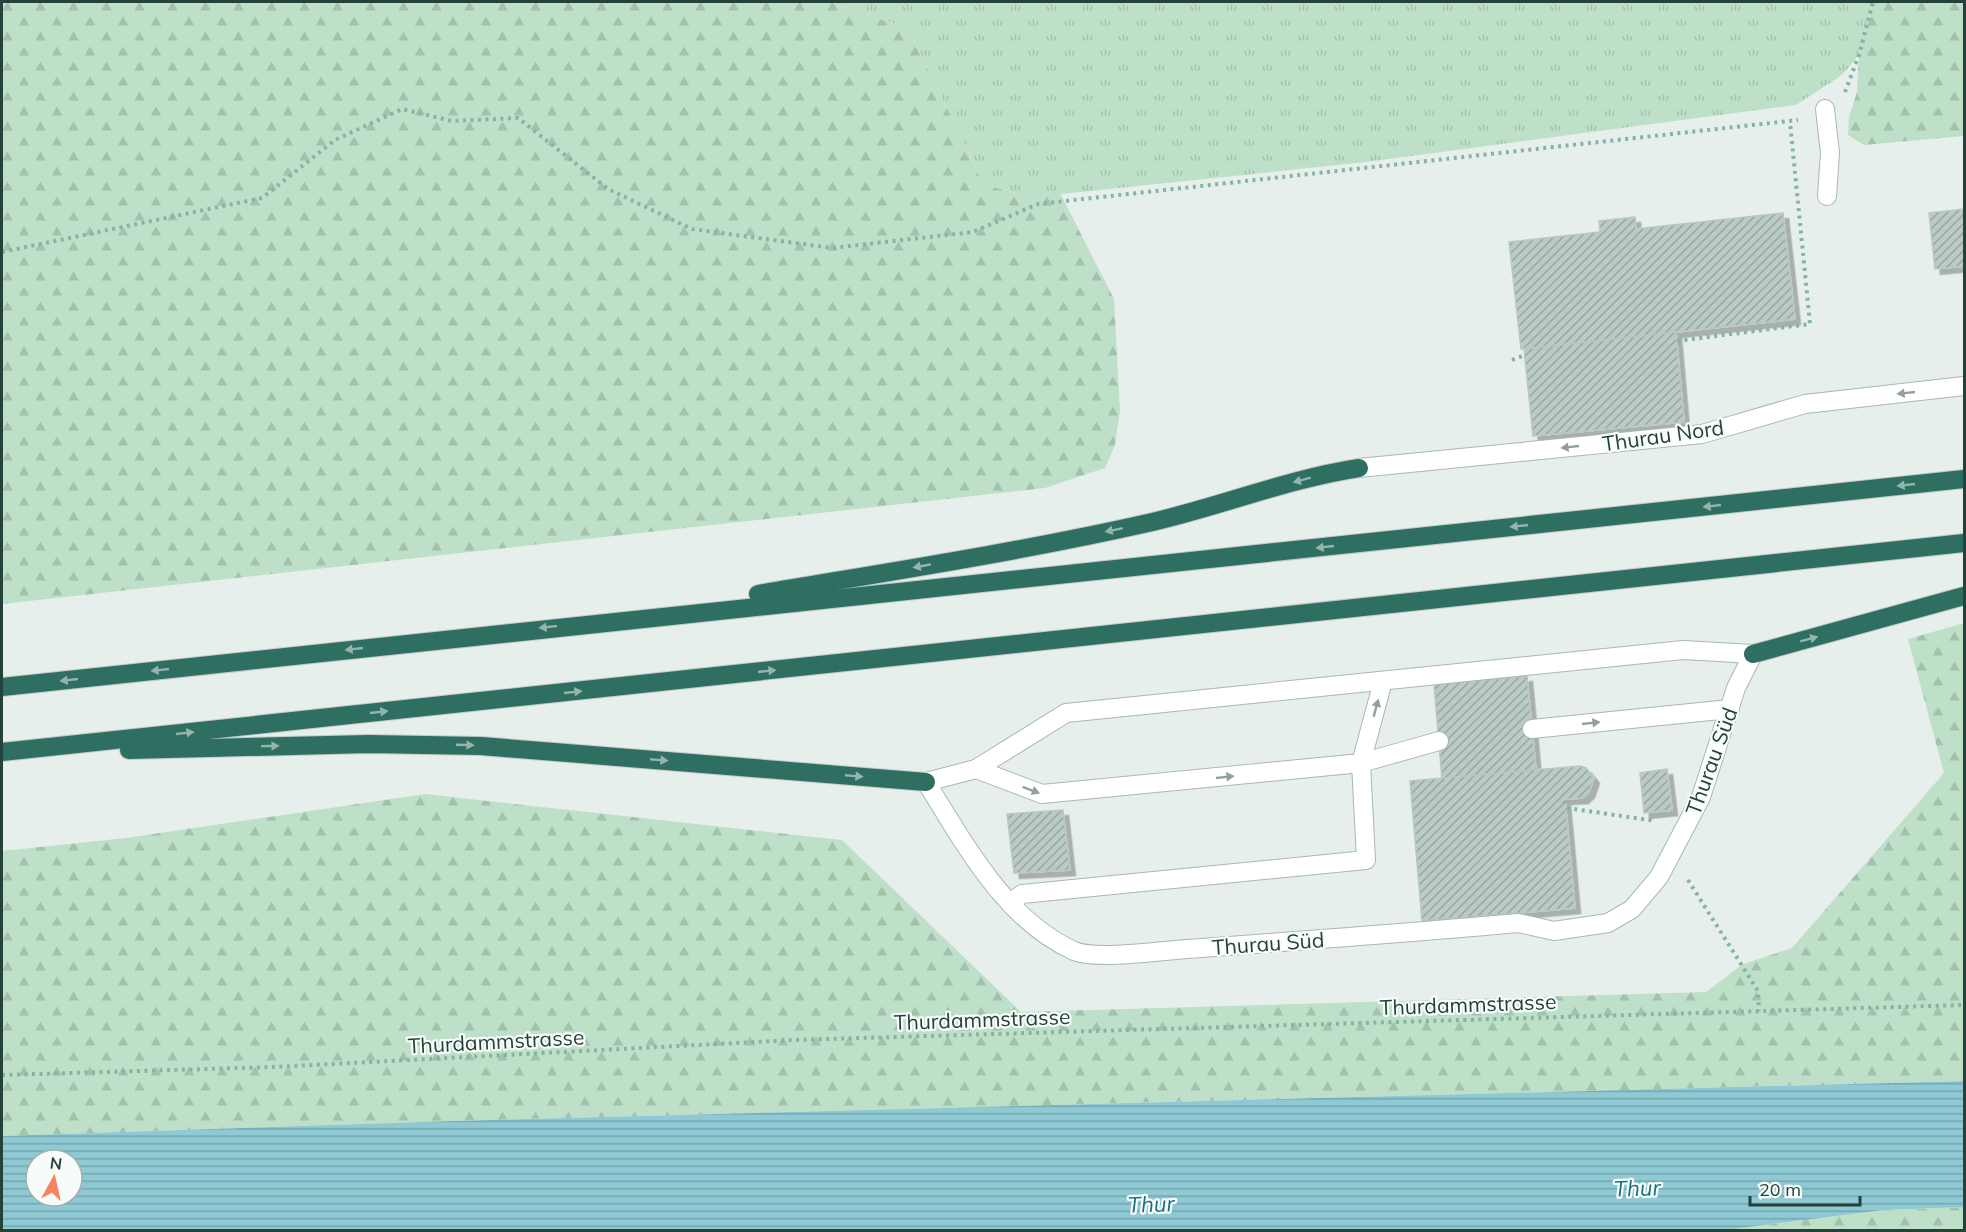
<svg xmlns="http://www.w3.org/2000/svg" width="1966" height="1232" viewBox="0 0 1966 1232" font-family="Mulish,sans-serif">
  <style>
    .grass { fill: url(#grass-tufts) }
    .forest { fill: url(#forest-firs) }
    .water { fill: url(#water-rules); fill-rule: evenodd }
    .building { fill: url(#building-hatch); stroke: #b8c9c2; stroke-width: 1.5; filter: url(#shadow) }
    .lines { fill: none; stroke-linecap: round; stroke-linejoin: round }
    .lane-casing { stroke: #a8b8b2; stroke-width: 20 }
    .highway-casing { stroke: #c2cac8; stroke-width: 20 }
    .path { stroke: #86b3a5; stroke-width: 4; stroke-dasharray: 3 4.5; stroke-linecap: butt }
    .lane { stroke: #fff; stroke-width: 18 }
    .highway { stroke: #2f6f62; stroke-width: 18 }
    .oneway { fill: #92a09c }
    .oneway2 { fill: #93b5ae }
    .labels { text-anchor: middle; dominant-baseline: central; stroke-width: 4.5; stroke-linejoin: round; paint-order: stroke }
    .street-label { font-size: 21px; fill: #24423a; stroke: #f7fbf9 }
    .water-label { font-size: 22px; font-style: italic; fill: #1c6f80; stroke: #f7fbf9 }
  </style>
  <defs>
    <pattern id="grass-tufts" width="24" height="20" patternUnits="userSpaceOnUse" patternTransform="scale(1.5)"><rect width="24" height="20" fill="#bfe0c8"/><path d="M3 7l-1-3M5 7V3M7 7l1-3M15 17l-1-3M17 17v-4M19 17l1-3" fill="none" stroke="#a4c1ad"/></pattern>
    <pattern id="forest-firs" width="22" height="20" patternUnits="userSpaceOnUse" patternTransform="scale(1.5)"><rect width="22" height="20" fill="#bfe0c8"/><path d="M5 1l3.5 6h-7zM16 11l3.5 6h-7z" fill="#a4c1ad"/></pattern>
    <pattern id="water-rules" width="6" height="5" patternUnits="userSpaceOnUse" patternTransform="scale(1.5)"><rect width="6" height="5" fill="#8ec9d4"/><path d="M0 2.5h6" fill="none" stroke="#74a5ad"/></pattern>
    <pattern id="building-hatch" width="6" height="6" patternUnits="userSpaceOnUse" patternTransform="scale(1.5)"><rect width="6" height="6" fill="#bbcac4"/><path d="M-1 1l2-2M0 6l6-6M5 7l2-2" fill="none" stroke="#98a6a0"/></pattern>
    <filter id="shadow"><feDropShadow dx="5.5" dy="5.5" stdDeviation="0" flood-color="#0004"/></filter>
  </defs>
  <rect width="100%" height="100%" fill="#e6efeb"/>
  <polygon class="grass" points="830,2 1873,2 1859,55 1842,75 1796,105 1366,162 1033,197 984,185 909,29"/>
  <g class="forest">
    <polygon points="2,2 830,2 909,29 984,185 1033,197 1060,193 1114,299 1120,411 1115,445 1105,468 1045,488 2,604"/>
    <polygon points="1873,2 1964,2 1964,136 1864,145 1848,135 1849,117 1857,92 1859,55"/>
    <polygon points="1964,623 1964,1081 452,1121 2,1136 2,851 126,838 425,794 842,840 1021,1012 1706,992 1743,964 1792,948 1944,773 1908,639"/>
    <polygon points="1964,1207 1964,1230 1725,1230 1884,1210"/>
  </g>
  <path class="water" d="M 1964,1081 L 1964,1207 L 1884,1210 L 1725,1230 L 2,1230 L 2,1136 L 452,1121 ZM 36,1160 L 72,1160 L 72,1196 L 36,1196 Z"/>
  <g class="building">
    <polygon points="1964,209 1964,266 1935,269 1929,213"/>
    <polygon points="1783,213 1795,319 1521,349 1509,242 1600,232 1599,221 1635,217 1636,229"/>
    <polygon points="1676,332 1684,422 1533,436 1524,349"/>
    <polygon points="1527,676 1536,770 1442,779 1434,685"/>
    <polygon points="1580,766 1586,768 1594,778 1589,792 1583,798 1565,799 1575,908 1422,921 1410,781"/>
    <polygon points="1667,769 1672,810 1644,813 1640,773"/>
    <polygon points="1063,810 1070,870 1014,873 1007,814"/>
  </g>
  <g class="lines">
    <g class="lane-casing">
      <g id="lane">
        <polyline points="1825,109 1830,153 1827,196"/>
        <polyline points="1359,468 1702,434 1805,404 1964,386"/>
        <path d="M 1683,650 L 1753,654 L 1736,688 L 1701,797 L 1659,877 L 1632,909 L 1608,923 L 1554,931 L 1518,923 C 1408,933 1297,941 1187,949 C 1162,951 1095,960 1074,951 C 1004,919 965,844 926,782 L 976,769 L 1066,713 Z"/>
        <polyline points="1532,729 1730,709"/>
        <polyline points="976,769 1042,794 1361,763 1383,681"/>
        <polyline points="1010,903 1022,894 1366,860 1361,763 1439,741"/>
      </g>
    </g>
    <g class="highway-casing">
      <g id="highway">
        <path d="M 758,594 C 888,572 1019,552 1148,523 C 1219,507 1287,479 1359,468"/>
        <polyline points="1753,654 1964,596"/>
        <polyline points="2,687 1964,479"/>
        <polyline points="129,750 369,744 481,746 926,782"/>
        <polyline points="2,752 1964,543"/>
      </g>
    </g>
    <g class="path">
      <polyline points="1845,92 1859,55 1873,2"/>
      <polyline points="2,252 262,198 335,140 402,109 452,121 518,118 608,189 692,229 832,248 973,232 1038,204 1798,120"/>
      <polyline points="1677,341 1810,324 1790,122"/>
      <polyline points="1512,360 1525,355"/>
      <polyline points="1564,801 1567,808 1656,821"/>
      <polyline points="1688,880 1758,991 1759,1011"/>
      <polyline points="2,1075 274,1067 794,1040 1964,1005"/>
    </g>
    <use href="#lane" class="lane"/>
    <use href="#highway" class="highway"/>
  </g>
  <defs><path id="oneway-solid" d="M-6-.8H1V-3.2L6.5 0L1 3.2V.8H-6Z" transform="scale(1.5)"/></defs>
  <g class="oneway">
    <use href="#oneway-solid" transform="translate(1906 393) rotate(174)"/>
    <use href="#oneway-solid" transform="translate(1570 447) rotate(174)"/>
    <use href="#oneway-solid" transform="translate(1376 708) rotate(-75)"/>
    <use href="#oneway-solid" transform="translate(1591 723) rotate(-6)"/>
    <use href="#oneway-solid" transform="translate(1225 777) rotate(-6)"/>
    <use href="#oneway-solid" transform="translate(1031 790) rotate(21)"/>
  </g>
  <g class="oneway2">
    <use href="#oneway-solid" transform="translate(1302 480) rotate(165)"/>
    <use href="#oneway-solid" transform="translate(1906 485) rotate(174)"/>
    <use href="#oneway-solid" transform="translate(1712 506) rotate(174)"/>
    <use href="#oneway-solid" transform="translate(1519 526) rotate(174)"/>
    <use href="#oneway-solid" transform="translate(1114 530) rotate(168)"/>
    <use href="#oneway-solid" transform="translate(1325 547) rotate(174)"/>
    <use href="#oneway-solid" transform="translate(922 566) rotate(170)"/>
    <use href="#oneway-solid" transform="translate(548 627) rotate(174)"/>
    <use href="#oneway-solid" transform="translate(1809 639) rotate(-15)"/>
    <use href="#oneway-solid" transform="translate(354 649) rotate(174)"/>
    <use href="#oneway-solid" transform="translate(160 670) rotate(174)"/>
    <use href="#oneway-solid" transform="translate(767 671) rotate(-6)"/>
    <use href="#oneway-solid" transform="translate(69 680) rotate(174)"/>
    <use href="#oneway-solid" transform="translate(573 692) rotate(-6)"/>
    <use href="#oneway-solid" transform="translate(379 712) rotate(-6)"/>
    <use href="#oneway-solid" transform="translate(185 733) rotate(-6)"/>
    <use href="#oneway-solid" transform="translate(465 745) rotate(2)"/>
    <use href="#oneway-solid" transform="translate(270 746) rotate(-1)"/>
    <use href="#oneway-solid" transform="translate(659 760) rotate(5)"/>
    <use href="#oneway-solid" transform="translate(854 776) rotate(5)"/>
  </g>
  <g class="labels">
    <g class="street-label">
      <text transform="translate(1663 435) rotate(-8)">Thurau Nord</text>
      <text transform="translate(1711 761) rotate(-70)">Thurau Süd</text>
      <text transform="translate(1268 943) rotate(-4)">Thurau Süd</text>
      <text transform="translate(1468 1004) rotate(-2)">Thurdammstrasse</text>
      <text transform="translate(982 1019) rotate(-2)">Thurdammstrasse</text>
      <text transform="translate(496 1041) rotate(-3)">Thurdammstrasse</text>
    </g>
    <g class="water-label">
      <text transform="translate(1637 1188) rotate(-2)">Thur</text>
      <text transform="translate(1151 1204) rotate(-2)">Thur</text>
    </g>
  </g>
  <rect width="1966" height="1232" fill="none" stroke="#24423a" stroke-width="6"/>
  <g transform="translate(54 1178) rotate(8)"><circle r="28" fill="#f7fbf9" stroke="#a3b1ad" stroke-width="1.5"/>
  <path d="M0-4.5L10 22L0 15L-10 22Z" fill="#f4845f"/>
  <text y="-9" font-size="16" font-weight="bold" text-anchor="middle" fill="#24423a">N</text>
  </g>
  <path d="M1750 1196v9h110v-9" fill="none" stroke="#24423a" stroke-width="3"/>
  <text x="1759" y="1196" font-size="18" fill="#24423a" stroke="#f7fbf9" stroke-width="4.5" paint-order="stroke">20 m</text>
</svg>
